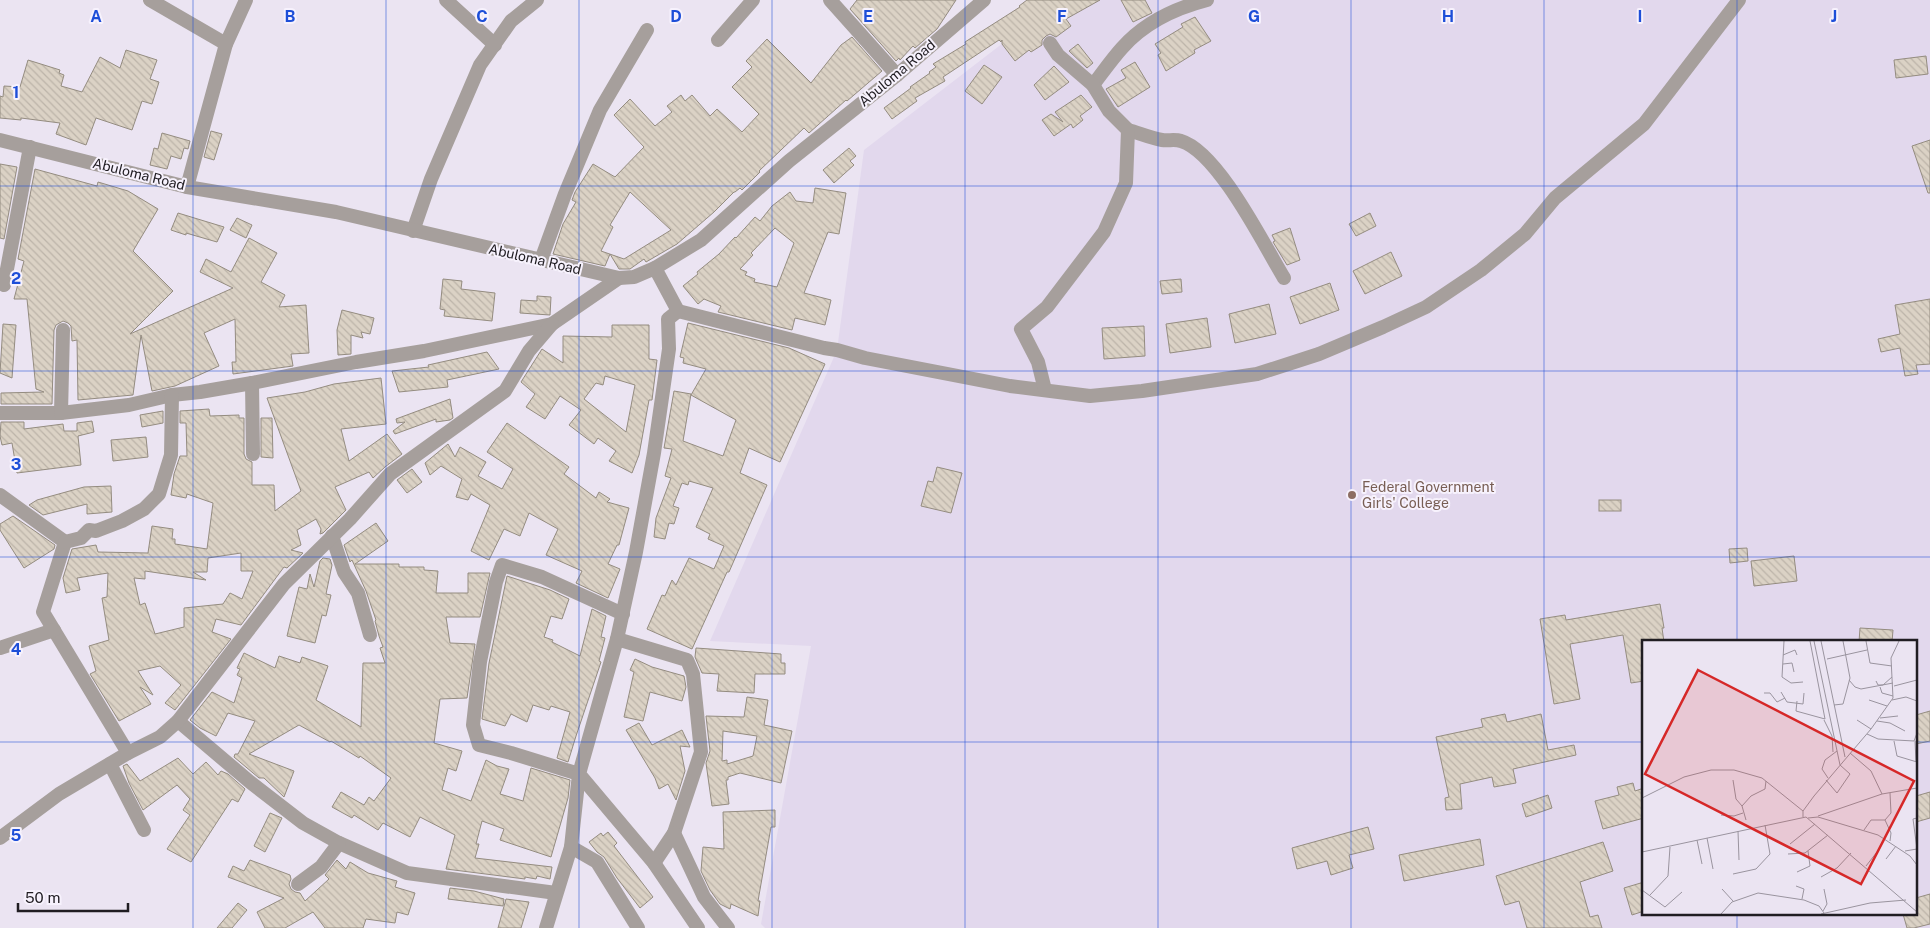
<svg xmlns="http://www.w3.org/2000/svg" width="1930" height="928" viewBox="0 0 1930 928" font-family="'Public Sans',sans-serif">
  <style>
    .built { fill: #e2d8ed; fill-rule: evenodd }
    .building { fill: url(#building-back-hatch); stroke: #948c80; fill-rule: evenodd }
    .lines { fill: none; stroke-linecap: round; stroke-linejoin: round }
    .minor { stroke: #a69f9c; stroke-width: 14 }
    .tertiary { stroke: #a69f9c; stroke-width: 14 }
    .grid { fill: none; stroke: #1d4ed8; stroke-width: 1; stroke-opacity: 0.55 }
    .education-dot { fill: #8d6e63; stroke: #f7f2fd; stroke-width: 2 }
    .labels { text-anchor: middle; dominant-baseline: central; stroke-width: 4; stroke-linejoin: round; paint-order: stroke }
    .street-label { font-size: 14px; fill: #201d22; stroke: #f7f2fd }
    .education-label { font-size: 14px; fill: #785e54; stroke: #f7f2fd; text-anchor: start }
    .inset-road { fill: none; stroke: #9a949f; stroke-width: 1 }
    .view { fill: #d62828; fill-opacity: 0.15; stroke: #d62828; stroke-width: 2.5 }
    .inset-edge { fill: none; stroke: #201d22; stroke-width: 2.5 }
    .grid-label { font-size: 16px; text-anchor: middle; font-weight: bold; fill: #1d4ed8; stroke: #f7f2fd; stroke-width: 4; stroke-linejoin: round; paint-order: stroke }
  </style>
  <defs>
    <pattern id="building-back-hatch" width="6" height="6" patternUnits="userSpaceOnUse" patternTransform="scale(1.25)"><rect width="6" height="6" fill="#dbd2c5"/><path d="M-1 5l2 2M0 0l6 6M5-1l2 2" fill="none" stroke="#bcb4a9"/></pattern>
  </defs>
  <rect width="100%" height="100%" fill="#ebe4f2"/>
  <path class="built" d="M 1059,0 L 1930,0 L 1930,928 L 765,928 L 761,924 L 811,646 L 710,641 L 837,350 L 864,150 ZM 1644,642 L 1916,642 L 1916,914 L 1644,914 Z"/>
  <g class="building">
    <polygon points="857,0 956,0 937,29 915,48 913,46 900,60 899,58 896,61 850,9"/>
    <polygon points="1027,0 1100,0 1066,19 1071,26 1056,37 1050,34 1046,36 1042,40 1042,45 1031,52 1029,50 1015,61 1002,44 1002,40 1001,42 999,40 943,77 945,81 915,98 917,101 892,119 884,108 911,88 910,87 930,73 929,72 936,67 933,64 966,44 965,42 1020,7 1019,6"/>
    <polygon points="1121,0 1145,0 1152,13 1133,22"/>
    <polygon points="1195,17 1211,41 1194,50 1195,53 1166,71 1158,55 1161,53 1155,44 1183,27 1181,24"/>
    <path d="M 852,37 L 882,71 L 847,101 L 846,100 L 809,133 L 804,128 L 759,171 L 760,172 L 742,190 L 740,188 L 735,192 L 734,192 L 714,212 L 677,244 L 646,262 L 644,259 L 630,269 L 619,269 L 610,254 L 605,266 L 553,254 L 563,224 L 576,202 L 572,200 L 575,192 L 593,164 L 615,177 L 644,147 L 614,115 L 630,99 L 655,126 L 672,112 L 667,106 L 681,95 L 685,101 L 692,95 L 710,116 L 717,109 L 742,132 L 759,114 L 732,87 L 752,67 L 746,61 L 767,39 L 811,83 L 841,45 ZM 630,192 L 671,230 L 624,259 L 601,251 L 613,227 L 610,225 Z"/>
    <polygon points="1078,44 1093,63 1087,68 1069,51"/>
    <polygon points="126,50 157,60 150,79 159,82 152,104 142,101 132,130 96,118 86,145 56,134 60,123 21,118 21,120 0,118 0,96 3,97 4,86 20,87 28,60 60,70 59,73 64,75 61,86 82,92 100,57 120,68"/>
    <polygon points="1926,56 1928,74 1896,78 1894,60"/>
    <polygon points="1135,62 1150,87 1118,107 1106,89 1126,78 1121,70"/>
    <polygon points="984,65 1002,77 982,104 965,91"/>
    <polygon points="1054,66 1069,82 1045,100 1034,85"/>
    <polygon points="1081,95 1092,107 1080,116 1083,120 1073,128 1071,124 1054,136 1042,120 1051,114 1063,122 1055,112"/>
    <polygon points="211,131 222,134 214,160 204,157"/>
    <polygon points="162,133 190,141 188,149 184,148 181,159 171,156 167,169 150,165 154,148 158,149"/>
    <polygon points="1930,140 1930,193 1928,193 1912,146"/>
    <polygon points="849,148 856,156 850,161 854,165 834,183 823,170"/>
    <polygon points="0,164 17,167 4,239 0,238"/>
    <polygon points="35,169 97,186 98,182 128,191 158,209 133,251 173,291 130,334 233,288 200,272 206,259 231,272 249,238 277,253 261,282 285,295 279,307 306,305 309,353 291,354 293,366 233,374 232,362 236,362 235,319 204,333 219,366 175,386 152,391 141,335 133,395 78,400 77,340 72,341 71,326 68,323 63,321 56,325 54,330 52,404 1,404 1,393 44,392 36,389 27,299 14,299 24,261 18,259"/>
    <path d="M 815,188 L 846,193 L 839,234 L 828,232 L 804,293 L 831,300 L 825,325 L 795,318 L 792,330 L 718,312 L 721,306 L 704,299 L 698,304 L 683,286 L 698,274 L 697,272 L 719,254 L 735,237 L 736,238 L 755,217 L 760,221 L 772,206 L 790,192 L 796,201 L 813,203 ZM 775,228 L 794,243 L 777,287 L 754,282 L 755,279 L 745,275 L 747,272 L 740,269 L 753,255 L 751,253 Z"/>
    <polygon points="178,213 224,227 217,242 186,233 186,235 171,230"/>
    <polygon points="1370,213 1376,226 1356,236 1349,224"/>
    <polygon points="237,218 252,225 246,238 230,230"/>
    <polygon points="1290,228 1300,260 1287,265 1273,242 1275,241 1272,235"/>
    <polygon points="1391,252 1402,276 1365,294 1353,271"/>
    <polygon points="443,279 462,281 461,289 495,293 492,321 444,316 445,310 440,309"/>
    <polygon points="1181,279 1182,292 1162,294 1160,281"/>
    <polygon points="1330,283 1339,310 1300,324 1290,297"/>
    <polygon points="537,296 551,297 550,315 520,313 521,300 537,301"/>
    <polygon points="1930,299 1930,364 1916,365 1918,374 1905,376 1900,348 1881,352 1878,339 1900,334 1895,305"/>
    <polygon points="1269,304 1276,334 1235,343 1229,314"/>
    <polygon points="342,310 374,318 370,334 361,332 363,338 351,335 351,354 338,355 337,330"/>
    <polygon points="1207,318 1211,347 1170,353 1166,324"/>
    <polygon points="688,323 789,348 825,364 780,462 749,448 740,473 767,485 729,572 727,572 692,649 647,629 662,595 665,596 672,580 676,585 689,558 714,569 724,546 708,539 710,534 696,527 713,488 689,481 688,485 682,483 673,506 679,508 674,524 669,523 665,539 654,537 656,518 671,478 665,476 672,449 664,448 674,391 691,394 683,441 723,456 736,420 691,395 706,369 683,363 684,358 680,357"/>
    <polygon points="3,324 16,325 12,378 0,373"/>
    <path d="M 612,325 L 649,325 L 649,359 L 657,360 L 652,400 L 649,400 L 639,455 L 632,473 L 609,461 L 616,451 L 598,438 L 594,444 L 569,425 L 581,410 L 560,396 L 545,419 L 526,407 L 535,394 L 521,382 L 542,349 L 563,363 L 563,336 L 612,337 ZM 605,376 L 635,385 L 626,432 L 584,399 L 596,383 L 603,385 Z"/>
    <polygon points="1144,326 1145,356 1104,359 1102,328"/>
    <polygon points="487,352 499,369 447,380 448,387 399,392 392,371 429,367 428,365"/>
    <path d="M 381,378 L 386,424 L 341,429 L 349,461 L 387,434 L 402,454 L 385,467 L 373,478 L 369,472 L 335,487 L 346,510 L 323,533 L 320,534 L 321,529 L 316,519 L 297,530 L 301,545 L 291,550 L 303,553 L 287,568 L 284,567 L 241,625 L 216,619 L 212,632 L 231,639 L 175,710 L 165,703 L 181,685 L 160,666 L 138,671 L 153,695 L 140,687 L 151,704 L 119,721 L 90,674 L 96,671 L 89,646 L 109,640 L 102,598 L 107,597 L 108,573 L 77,578 L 80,590 L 66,593 L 63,578 L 72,549 L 96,545 L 98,552 L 148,553 L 152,526 L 173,529 L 172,539 L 175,539 L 175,544 L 207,549 L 213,503 L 187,494 L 186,498 L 171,495 L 174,474 L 180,456 L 187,456 L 186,423 L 180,423 L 180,411 L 209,409 L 210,416 L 239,415 L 239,418 L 244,418 L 244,454 L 246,459 L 252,462 L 252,485 L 274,485 L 275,511 L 301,491 L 267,398 L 305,392 L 334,384 ZM 241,553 L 241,571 L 253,571 L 242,599 L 230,593 L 223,604 L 184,608 L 184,627 L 155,634 L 145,603 L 140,605 L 134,578 L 145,579 L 145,571 L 206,580 L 193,572 L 207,572 L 208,558 Z"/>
    <polygon points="450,399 453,418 450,420 436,422 436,419 395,434 393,431 405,422 397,423 396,419"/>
    <polygon points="163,411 163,423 142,427 140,415"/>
    <polygon points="261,418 272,418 273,458 261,457"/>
    <polygon points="92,421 94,432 78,436 81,465 17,473 12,443 2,445 0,436 1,422 24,422 24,429 63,424 64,431 77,431 77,423"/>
    <polygon points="507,423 569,467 564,474 596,498 599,492 610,499 607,502 629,508 619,545 617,545 608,564 620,569 608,598 576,583 582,571 546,555 558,529 529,513 520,536 504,529 489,560 471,551 490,505 471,494 468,500 456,497 462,479 441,466 430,475 425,463 448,444 455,457 460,447 486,462 478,476 502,489 513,469 487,452"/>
    <polygon points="146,437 148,457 113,461 111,440"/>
    <polygon points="937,467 962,473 951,513 921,506 928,481 933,482"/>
    <polygon points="412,469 422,482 407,493 397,480"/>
    <polygon points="111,486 112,512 87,514 87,504 43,515 29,505 37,500 84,487"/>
    <rect x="1599" y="500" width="22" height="11"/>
    <polygon points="13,516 55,545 54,549 24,568 0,530 0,524"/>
    <polygon points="376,523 388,541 355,564 399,564 399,567 424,567 424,570 438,571 436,593 468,593 468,573 490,573 480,617 446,617 450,643 475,644 467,698 440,699 434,743 462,751 456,771 448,768 442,790 471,801 486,760 497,766 509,769 500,794 523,801 531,768 570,780 568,798 551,857 500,840 504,829 482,821 476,844 479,844 475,858 552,867 550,879 537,876 536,879 525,877 525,879 446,869 455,835 420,817 410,837 383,823 378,830 354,815 352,818 332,807 341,792 364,805 369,797 374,801 391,778 360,756 359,758 331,741 330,742 299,725 249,754 294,771 284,797 264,778 259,778 234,757 235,754 238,754 255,721 228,713 216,736 200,728 190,720 212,692 234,703 242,678 237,675 240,669 237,668 244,653 275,668 279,656 300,663 302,657 328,666 316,700 361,727 363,663 385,663 380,648 383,647 379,636 375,621 376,620 366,591 352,560 350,562 344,545"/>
    <polygon points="1747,548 1748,561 1730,563 1729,549"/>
    <polygon points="1794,556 1797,581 1754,586 1751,561"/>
    <polygon points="323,558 330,559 332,565 326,594 331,595 326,616 322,615 315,643 287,636 299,587 307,589 310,574 314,587 320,561"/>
    <polygon points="507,576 550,590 569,599 562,619 551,616 544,637 553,640 552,642 580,656 592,609 606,616 601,637 605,638 599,661 601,662 576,736 568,762 557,758 570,712 551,706 549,710 533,705 527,722 511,714 505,726 482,719 489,663"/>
    <polygon points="1660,604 1664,628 1662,628 1664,642 1644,642 1644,681 1631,683 1623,635 1570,644 1580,699 1554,704 1540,619 1565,615 1566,620"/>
    <polygon points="1860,628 1893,630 1892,642 1859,642"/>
    <polygon points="696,648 781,654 781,663 785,663 785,674 755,674 754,693 717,691 719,674 702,673 695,657"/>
    <polygon points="635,659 652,667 684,676 686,687 682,701 650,692 643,721 624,717 634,672 630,670"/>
    <path d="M 747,697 L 768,700 L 764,725 L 792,731 L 781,783 L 740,773 L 728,777 L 728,780 L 726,780 L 729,804 L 712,806 L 706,763 L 710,751 L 706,716 L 744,717 ZM 723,731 L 757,736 L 753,756 L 727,764 L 727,760 L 722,761 Z"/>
    <polygon points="1930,711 1930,741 1916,744 1916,715"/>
    <polygon points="1505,714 1507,722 1541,714 1548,750 1574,745 1576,755 1513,769 1516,783 1494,787 1492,777 1460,784 1462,809 1446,810 1445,798 1449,797 1436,737 1483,727 1481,719"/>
    <polygon points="639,723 652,745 682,730 690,747 680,746 685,771 676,800 668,784 659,789 655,778 626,730"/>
    <polygon points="178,758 193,774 206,762 218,775 221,771 228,774 245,789 238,802 232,799 191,862 167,849 190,815 183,810 190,799 177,785 143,810 129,783 123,766 127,764 140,781"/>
    <polygon points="1633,783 1635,791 1644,788 1644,818 1603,829 1595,801 1619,795 1617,787"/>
    <polygon points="1930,792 1930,818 1916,822 1916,796"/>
    <polygon points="1548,795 1552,808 1526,817 1522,804"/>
    <polygon points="775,810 775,827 771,827 758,901 760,901 758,916 731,904 730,909 720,904 710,890 701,871 703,847 724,849 723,812"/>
    <polygon points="270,813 282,818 265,852 254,846"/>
    <polygon points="1368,827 1374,849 1349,855 1353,868 1331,875 1327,861 1297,869 1292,848"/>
    <polygon points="608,832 617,843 614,846 653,897 640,908 617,878 604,857 597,852 589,842 601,833 603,836"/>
    <polygon points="1480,839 1484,865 1404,881 1399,855"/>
    <polygon points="1603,842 1613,871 1580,882 1590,917 1598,915 1602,928 1527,928 1519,901 1505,905 1496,876"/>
    <polygon points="250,860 290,875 291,879 289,884 291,889 295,892 300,893 305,901 329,879 325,875 337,860 346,869 350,862 368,873 397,881 395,887 415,893 408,915 397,912 395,923 366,919 363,928 325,928 313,912 285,928 265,928 257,912 284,898 228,877 233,866 244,871"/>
    <polygon points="1644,882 1644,911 1632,915 1624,888"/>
    <polygon points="450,888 474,891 504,899 503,906 448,899"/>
    <polygon points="1930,894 1930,924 1914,928 1907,928 1903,914 1916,914 1916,898"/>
    <polygon points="506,899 529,902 521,928 498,928"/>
    <polygon points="238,903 247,910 232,928 217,928"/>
  </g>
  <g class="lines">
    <g class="minor">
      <polyline points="150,0 226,44"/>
      <polyline points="446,0 495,45"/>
      <polyline points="830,0 897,75"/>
      <polyline points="718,40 753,0"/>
      <path d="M 1093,85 C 1103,72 1112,59 1122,48 C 1144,23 1176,8 1207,0"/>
      <path d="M 1128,130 C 1139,133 1150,138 1162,140 C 1168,141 1175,139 1181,141 C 1218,152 1264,245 1284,278"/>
      <polyline points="187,187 226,44 246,0"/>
      <polyline points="413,231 431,179 480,65 511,21 537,0"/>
      <polyline points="541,260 565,194 600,110 647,30"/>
      <polyline points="4,285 30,147"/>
      <polyline points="678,311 824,348 837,350 865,358 1010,386 1090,396 1142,391 1257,374 1319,354 1383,327 1426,307 1481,270 1525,234 1555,198 1644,124 1739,0"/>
      <polyline points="252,383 253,454"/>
      <polyline points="1045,390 1038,362 1021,329 1047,307 1104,232 1126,183 1128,130 1109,111 1093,85 1058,55 1050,43"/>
      <polyline points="0,413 61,413 129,405 172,395 200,392 252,383 356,362 424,351 552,324 619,278"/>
      <polyline points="61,413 63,330"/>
      <polyline points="0,495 65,542 43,612 128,753"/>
      <polyline points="332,536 344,572 358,593 370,635"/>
      <polyline points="65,542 81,538 89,530 96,531 122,521 144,509 159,494 171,455 172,395"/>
      <polyline points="617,639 687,660 693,674 701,752 674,833 654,863"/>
      <polyline points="0,648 54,630"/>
      <polyline points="178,721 250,782 303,823 339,843 407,873 556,893"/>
      <polyline points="110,764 144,830"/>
      <polyline points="674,833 704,897 728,928"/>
      <polyline points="0,838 59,794 128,753 160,737 178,721 284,584 350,519 390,474 505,391 529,351 552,324"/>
      <polyline points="571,847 597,862 638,928"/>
      <polyline points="298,884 321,867 339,843"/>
      <polyline points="546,928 571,847 579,774 511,753 479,745 473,725 480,662 496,582 502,565 542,577 623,614"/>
    </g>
    <g class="tertiary">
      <polyline points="0,140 187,187 336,212 619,278 634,277 655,268 701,240 789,161 897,75 984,0"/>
      <polyline points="655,268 678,311 668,319 669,349 654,453 636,552 617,639 579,774 654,863 698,928"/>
    </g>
  </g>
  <path class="grid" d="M 193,0 L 193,928M 386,0 L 386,928M 579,0 L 579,928M 772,0 L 772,928M 965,0 L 965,928M 1158,0 L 1158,928M 1351,0 L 1351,928M 1544,0 L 1544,928M 1737,0 L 1737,642M 0,186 L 1930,186M 0,371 L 1930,371M 0,557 L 1930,557M 0,742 L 1644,742M 1916,742 L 1930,742M 1737,914 L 1737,928"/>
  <circle class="education-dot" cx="1352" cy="495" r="5"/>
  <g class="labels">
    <g class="street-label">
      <text transform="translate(897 73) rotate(-40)">Abuloma Road</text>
      <text transform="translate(139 174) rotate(14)">Abuloma Road</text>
      <text transform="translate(535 259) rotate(13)">Abuloma Road</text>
    </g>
    <g class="education-label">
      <text x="1362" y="487">Federal Government<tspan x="1362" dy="16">Girls' College</tspan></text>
    </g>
  </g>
  <g transform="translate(1642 640)">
    <rect width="275" height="275" fill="#ebe4f2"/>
    <path class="inset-road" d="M 142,1 L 140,37 L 149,43 L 161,42M 172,1 L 198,125 L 208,134 L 195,153 L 184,140M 179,1 L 203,117M 224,1 L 228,23 L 250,26M 141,15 L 153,10 L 155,15M 185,19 L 225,10M 141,24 L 150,23 L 152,32M 207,40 L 213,47 L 219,49 L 251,43M 234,41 L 236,45 L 241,45 L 250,37M 252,46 L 275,40M 238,47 L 240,53 L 251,56M 139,52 L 145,62 L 161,64 L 162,53M 122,53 L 128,53 L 135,62 L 143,58M 227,60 L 245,66M 250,60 L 264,57 L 275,61M 155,61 L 154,71 L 183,79 L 168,1M 192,65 L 201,64 L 208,38 L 201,1M 238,78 L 256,76M 182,80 L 190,96 L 191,112M 215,80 L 229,89M 235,81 L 248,83 L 263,91M 225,94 L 236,99 L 272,101 L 275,93M 252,101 L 255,116 L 275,122M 273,101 L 274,122M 208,113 L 229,131 L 240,154M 186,138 L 180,129 L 183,120 L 195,111M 91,140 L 94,159 L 100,166M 248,153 L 249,173 L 243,180 L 249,193 L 248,201M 0,158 L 42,137 L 69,130 L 92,130 L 120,138 L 161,171M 79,175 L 92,176 L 101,173M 176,176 L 240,154 L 275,148M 161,177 L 161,171 L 172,156 L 229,89 L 251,58 L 249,18 L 257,1M 166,178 L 176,177 L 236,195 L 268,216 L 275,225M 104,180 L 100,166 L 109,156 L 123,149 L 124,141M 222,190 L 229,180 L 243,180M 96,191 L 97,220M 65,198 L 71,229M 55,200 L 60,224M 148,204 L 173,184M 263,211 L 275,209 L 271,179 L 275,178M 0,212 L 164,177 L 275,272M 146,214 L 163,213 L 186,195M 244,219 L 254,206M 224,226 L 235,212M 155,232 L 168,226 L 166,211M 91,234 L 114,229 L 128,214 L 123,185M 179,237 L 195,228 L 209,213M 154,246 L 162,249 L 160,259M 80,249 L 91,261M 0,250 L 23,267 L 40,252M 8,255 L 26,236 L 28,207M 181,271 L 185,264 L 182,249M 79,274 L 90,262 L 116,253 L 162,260 L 177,266 L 182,273M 179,274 L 228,263 L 264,260"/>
    <path class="view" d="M 56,30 L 272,141 L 219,244 L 3,134 Z"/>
    <rect width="275" height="275" class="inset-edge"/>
  </g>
  <g class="grid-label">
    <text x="96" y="22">A</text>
    <text x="290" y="22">B</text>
    <text x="482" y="22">C</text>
    <text x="676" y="22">D</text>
    <text x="868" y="22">E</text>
    <text x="1062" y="22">F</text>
    <text x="1254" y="22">G</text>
    <text x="1448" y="22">H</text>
    <text x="1640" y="22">I</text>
    <text x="1834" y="22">J</text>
    <text x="16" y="98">1</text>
    <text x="16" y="284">2</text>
    <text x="16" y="470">3</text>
    <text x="16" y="655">4</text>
    <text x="16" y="841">5</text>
  </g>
  <path d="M18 903v8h110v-8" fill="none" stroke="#201d22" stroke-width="2.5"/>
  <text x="25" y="903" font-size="15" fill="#201d22" stroke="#f7f2fd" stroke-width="4" paint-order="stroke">50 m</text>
</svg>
